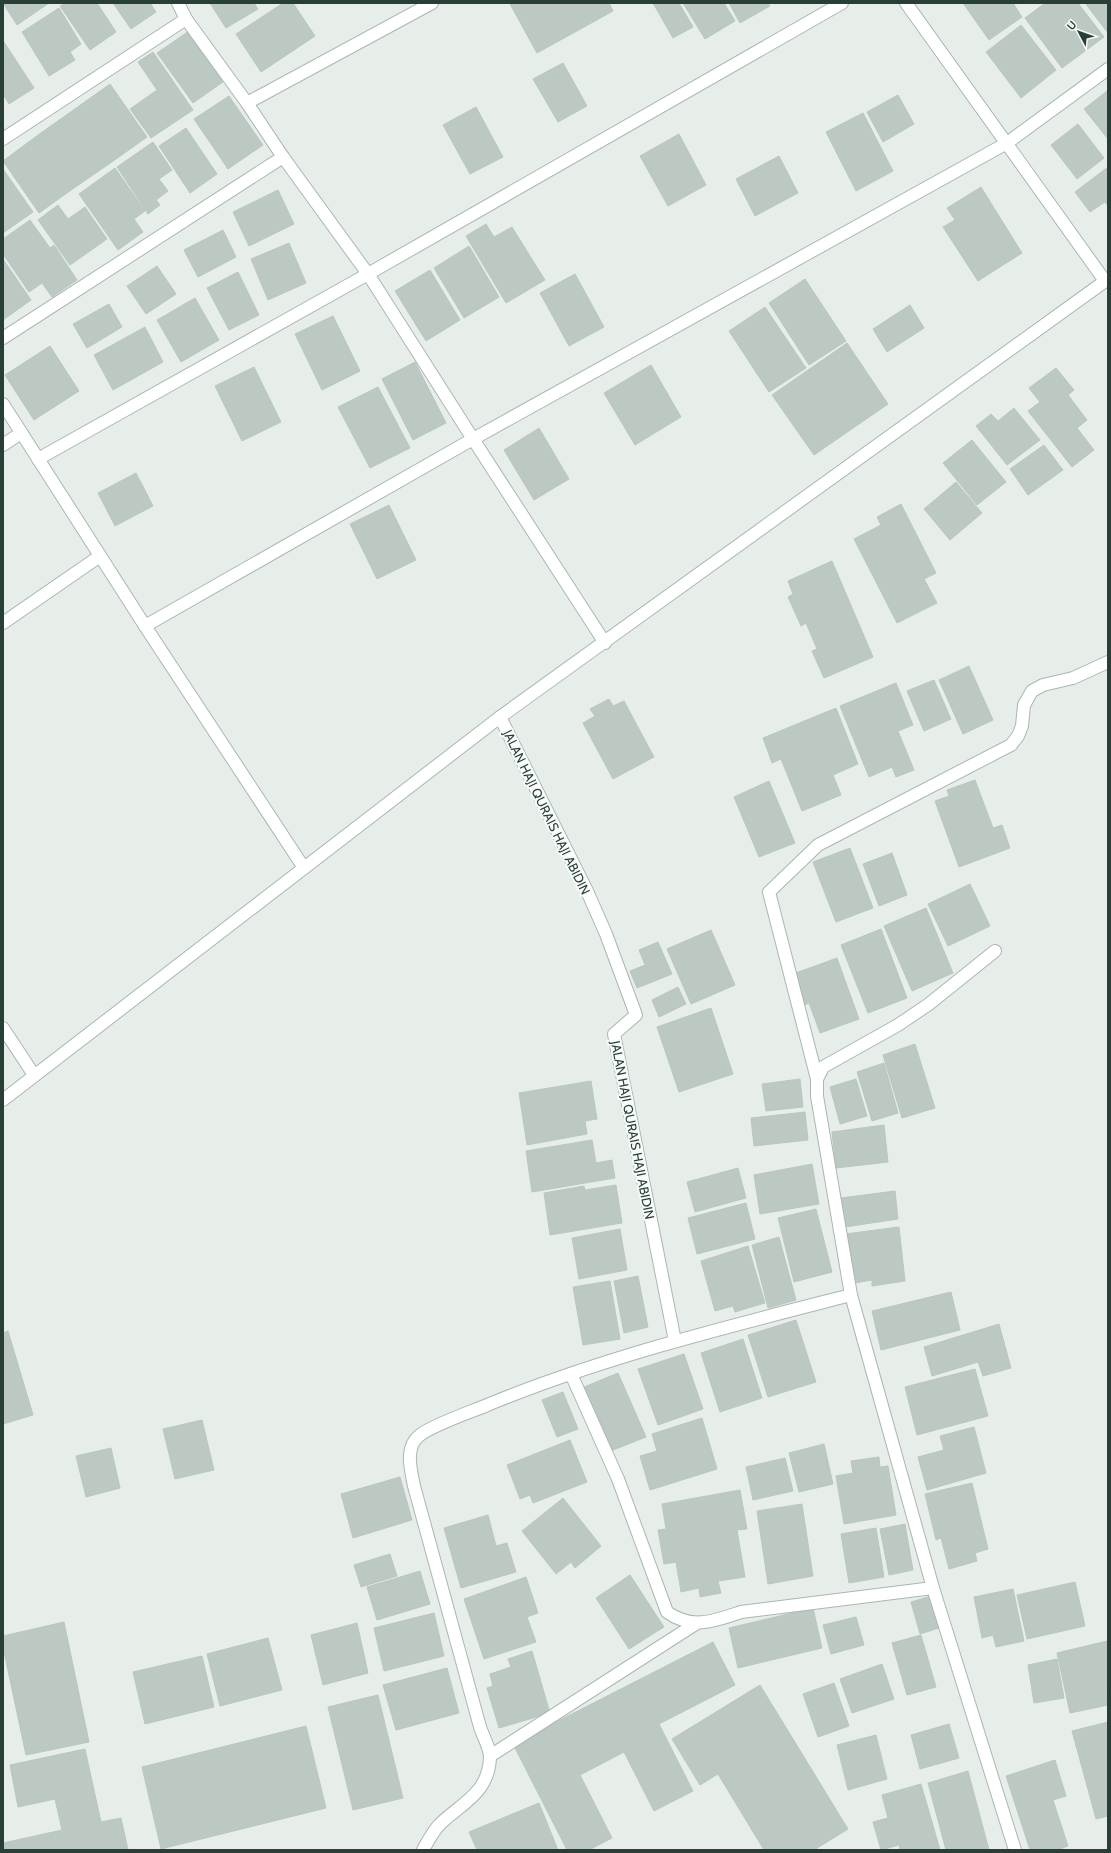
<svg xmlns="http://www.w3.org/2000/svg" width="1111" height="1853" viewBox="0 0 1111 1853" font-family="Cabin,sans-serif">
  <style>
    .building { fill: #bcc9c3; stroke: #b9c7c1 }
    .lines { fill: none; stroke-linecap: round; stroke-linejoin: round }
    .minor-casing { stroke: #aab6b1; stroke-width: 14 }
    .minor { stroke: #fff; stroke-width: 12 }
    .labels { text-anchor: middle; dominant-baseline: central; stroke-width: 4; stroke-linejoin: round; paint-order: stroke }
    .street-label { font-size: 13px; fill: #273f37; stroke: #f7faf9 }
  </style>
  <rect width="100%" height="100%" fill="#e7eeea"/>
  <g class="building">
    <polygon points="3,3 49,3 17,25"/>
    <polygon points="66,3 97,3 116,32 90,50 60,6"/>
    <polygon points="113,3 150,3 156,12 131,29"/>
    <polygon points="210,3 254,3 258,9 226,28"/>
    <polygon points="283,3 293,3 315,36 261,72 236,34"/>
    <polygon points="512,3 609,3 613,11 537,53 510,4"/>
    <polygon points="653,3 679,3 693,27 673,38"/>
    <polygon points="683,3 724,3 735,21 705,39"/>
    <polygon points="729,3 768,3 770,6 740,23"/>
    <polygon points="963,3 1013,3 1022,17 989,40"/>
    <polygon points="1045,3 1078,3 1104,37 1062,68 1025,18"/>
    <polygon points="1085,3 1108,3 1108,33"/>
    <polygon points="59,8 81,44 70,52 75,60 49,76 22,32"/>
    <polygon points="1021,25 1056,70 1021,98 986,52"/>
    <polygon points="192,29 227,79 193,103 157,53"/>
    <polygon points="4,42 34,88 9,104 3,94"/>
    <polygon points="153,52 193,110 151,138 130,109 157,90 138,62"/>
    <polygon points="563,63 587,106 558,122 533,79"/>
    <polygon points="110,84 147,137 109,164 72,111"/>
    <polygon points="1107,91 1108,92 1108,139 1084,109"/>
    <polygon points="898,95 914,124 883,142 867,112"/>
    <polygon points="229,96 263,145 228,169 194,119"/>
    <polygon points="476,107 503,157 470,174 443,125"/>
    <polygon points="72,111 109,164 74,188 38,135"/>
    <polygon points="863,113 893,171 856,191 826,132"/>
    <polygon points="1078,124 1104,158 1077,179 1051,145"/>
    <polygon points="186,128 217,174 190,193 159,146"/>
    <polygon points="679,134 706,185 668,206 640,156"/>
    <polygon points="38,135 74,188 39,213 3,161"/>
    <polygon points="153,142 172,170 159,179 168,191 156,200 160,205 148,214 117,167"/>
    <polygon points="779,156 798,193 755,216 736,179"/>
    <polygon points="1108,167 1108,206 1105,202 1090,212 1075,192"/>
    <polygon points="115,168 145,211 134,219 143,232 118,250 79,194"/>
    <polygon points="3,169 33,212 3,233"/>
    <polygon points="981,187 1022,253 978,281 943,227 955,220 947,208"/>
    <polygon points="278,190 294,224 249,246 233,212"/>
    <polygon points="58,205 68,219 85,207 107,239 70,265 38,220"/>
    <polygon points="30,220 50,248 54,245 77,280 52,297 42,283 29,292 3,254 3,239"/>
    <polygon points="486,224 494,237 512,227 545,280 506,303 466,236"/>
    <polygon points="223,230 236,257 198,277 184,250"/>
    <polygon points="289,243 306,283 268,300 251,259"/>
    <polygon points="469,246 499,297 464,318 434,268"/>
    <polygon points="3,259 31,300 3,320"/>
    <polygon points="157,266 176,294 146,314 127,286"/>
    <polygon points="430,270 460,320 426,341 395,291"/>
    <polygon points="238,272 259,315 229,330 207,288"/>
    <polygon points="575,274 604,327 569,346 540,293"/>
    <polygon points="805,279 846,341 809,365 769,303"/>
    <polygon points="195,298 219,340 181,362 157,320"/>
    <polygon points="109,304 122,327 87,348 73,324"/>
    <polygon points="910,305 924,328 887,352 873,329"/>
    <polygon points="765,307 806,368 769,392 729,331"/>
    <polygon points="333,316 360,371 322,390 295,334"/>
    <polygon points="145,327 163,362 113,390 94,355"/>
    <polygon points="847,343 888,404 814,455 772,395"/>
    <polygon points="50,346 79,391 34,420 5,375"/>
    <polygon points="415,362 446,423 413,440 382,379"/>
    <polygon points="651,365 681,417 635,445 604,393"/>
    <polygon points="254,367 281,422 242,441 215,386"/>
    <polygon points="1056,368 1074,390 1068,395 1087,420 1077,428 1094,450 1072,467 1028,411 1040,402 1029,388"/>
    <polygon points="378,387 410,448 370,468 338,407"/>
    <polygon points="1014,408 1040,440 1007,465 976,426 991,414 998,421"/>
    <polygon points="539,428 569,479 534,500 504,450"/>
    <polygon points="972,440 1006,482 977,505 943,463"/>
    <polygon points="1044,445 1063,470 1028,495 1010,469"/>
    <polygon points="136,473 153,506 115,526 98,493"/>
    <polygon points="956,482 982,513 950,540 924,509"/>
    <polygon points="901,504 936,573 924,579 937,603 897,623 854,539 881,525 877,517"/>
    <polygon points="389,505 416,560 377,579 350,524"/>
    <polygon points="832,561 873,657 824,678 812,651 817,649 806,623 801,626 788,597 793,594 788,581"/>
    <polygon points="969,666 993,720 963,734 939,680"/>
    <polygon points="934,680 951,719 924,731 907,691"/>
    <polygon points="896,683 913,725 898,731 914,770 896,777 892,767 869,777 840,706"/>
    <polygon points="609,699 613,706 624,701 654,757 613,779 583,723 595,716 590,709"/>
    <polygon points="836,708 858,764 833,775 841,795 802,811 781,759 772,763 763,738"/>
    <polygon points="975,780 993,828 1002,825 1010,848 959,867 935,801 949,796 947,790"/>
    <polygon points="769,781 795,843 759,857 734,797"/>
    <polygon points="850,848 873,908 836,922 813,862"/>
    <polygon points="892,853 907,895 879,906 863,864"/>
    <polygon points="970,884 990,926 948,946 928,904"/>
    <polygon points="926,908 953,973 912,991 884,926"/>
    <polygon points="881,929 907,998 868,1013 841,945"/>
    <polygon points="711,930 735,985 691,1004 667,949"/>
    <polygon points="658,942 672,974 637,988 630,971 645,965 639,950"/>
    <polygon points="837,958 859,1019 820,1033 809,1003 804,1005 793,974"/>
    <polygon points="678,987 686,1004 659,1017 652,1000"/>
    <polygon points="711,1008 733,1074 679,1092 657,1027"/>
    <polygon points="915,1044 935,1108 902,1118 883,1055"/>
    <polygon points="884,1063 898,1113 872,1121 857,1072"/>
    <polygon points="800,1079 803,1107 766,1111 762,1084"/>
    <polygon points="856,1079 867,1116 840,1124 830,1087"/>
    <polygon points="591,1081 597,1119 585,1121 587,1134 527,1145 519,1093"/>
    <polygon points="805,1112 808,1140 754,1146 751,1118"/>
    <polygon points="884,1125 888,1162 836,1168 832,1132"/>
    <polygon points="592,1140 596,1163 612,1160 615,1178 532,1192 526,1151"/>
    <polygon points="812,1164 819,1204 760,1214 754,1175"/>
    <polygon points="738,1168 746,1198 695,1212 687,1182"/>
    <polygon points="616,1185 622,1223 550,1235 544,1193 584,1186 585,1190"/>
    <polygon points="895,1191 898,1219 845,1227 841,1198"/>
    <polygon points="746,1203 755,1239 697,1254 688,1218"/>
    <polygon points="816,1209 832,1272 794,1282 778,1218"/>
    <polygon points="899,1227 905,1281 872,1286 872,1280 855,1283 853,1268 849,1268 845,1234"/>
    <polygon points="620,1229 627,1270 579,1279 572,1238"/>
    <polygon points="779,1237 796,1300 768,1308 752,1245"/>
    <polygon points="748,1246 765,1303 735,1312 733,1306 715,1311 701,1261"/>
    <polygon points="638,1276 648,1327 624,1333 614,1281"/>
    <polygon points="610,1281 620,1339 583,1345 573,1287"/>
    <polygon points="951,1292 960,1330 881,1350 872,1311"/>
    <polygon points="796,1320 816,1382 768,1397 748,1335"/>
    <polygon points="999,1324 1011,1368 983,1376 978,1362 932,1376 924,1347"/>
    <polygon points="8,1331 33,1415 3,1424 3,1333"/>
    <polygon points="743,1339 762,1398 720,1412 701,1353"/>
    <polygon points="684,1354 703,1409 658,1425 638,1369"/>
    <polygon points="975,1369 988,1416 917,1435 905,1387"/>
    <polygon points="618,1373 646,1437 603,1454 577,1390"/>
    <polygon points="563,1392 578,1429 557,1437 542,1400"/>
    <polygon points="702,1418 717,1469 650,1490 640,1456 657,1451 652,1434"/>
    <polygon points="202,1420 214,1470 175,1479 163,1429"/>
    <polygon points="974,1427 986,1473 927,1490 918,1457 944,1450 940,1436"/>
    <polygon points="570,1440 587,1482 533,1503 530,1495 520,1499 507,1465"/>
    <polygon points="824,1444 833,1484 799,1492 789,1453"/>
    <polygon points="111,1448 120,1488 86,1497 76,1456"/>
    <polygon points="879,1457 880,1467 888,1466 896,1515 844,1524 836,1476 853,1473 851,1461"/>
    <polygon points="785,1458 793,1491 753,1500 746,1467"/>
    <polygon points="400,1477 412,1520 353,1538 341,1494"/>
    <polygon points="972,1483 988,1549 975,1553 977,1561 949,1569 941,1538 936,1540 925,1494"/>
    <polygon points="740,1490 747,1529 737,1530 745,1577 718,1581 721,1593 700,1597 699,1588 681,1592 676,1562 664,1564 658,1530 666,1529 662,1504"/>
    <polygon points="563,1498 601,1546 575,1568 571,1562 556,1574 522,1531"/>
    <polygon points="802,1504 813,1576 768,1584 757,1511"/>
    <polygon points="488,1515 496,1546 507,1543 516,1572 461,1588 444,1528"/>
    <polygon points="905,1524 913,1570 889,1575 880,1529"/>
    <polygon points="876,1528 884,1577 849,1583 841,1534"/>
    <polygon points="390,1554 397,1576 361,1587 354,1565"/>
    <polygon points="420,1571 430,1604 377,1620 367,1587"/>
    <polygon points="630,1575 664,1627 629,1649 596,1598"/>
    <polygon points="526,1577 538,1613 527,1617 536,1642 484,1659 464,1599"/>
    <polygon points="1075,1582 1085,1626 1027,1639 1017,1595"/>
    <polygon points="1013,1589 1024,1641 996,1647 993,1635 982,1638 974,1597"/>
    <polygon points="931,1596 939,1628 920,1634 911,1602"/>
    <polygon points="813,1608 822,1648 738,1668 729,1628"/>
    <polygon points="434,1613 444,1656 384,1671 374,1628"/>
    <polygon points="856,1617 864,1645 831,1654 823,1625"/>
    <polygon points="64,1622 89,1742 26,1755 3,1647 3,1636"/>
    <polygon points="357,1623 368,1673 323,1685 311,1635"/>
    <polygon points="921,1635 936,1687 907,1695 892,1643"/>
    <polygon points="268,1638 282,1690 220,1706 207,1654"/>
    <polygon points="1107,1641 1108,1694 1106,1694 1108,1705 1070,1713 1057,1653"/>
    <polygon points="713,1642 735,1685 659,1724 693,1791 654,1811 624,1752 580,1775 612,1838 589,1850 567,1850 513,1744"/>
    <polygon points="532,1651 550,1713 499,1728 487,1688 493,1686 490,1674 511,1667 508,1659"/>
    <polygon points="202,1656 214,1707 145,1724 133,1672"/>
    <polygon points="1057,1659 1064,1698 1034,1703 1028,1665"/>
    <polygon points="882,1664 894,1699 852,1713 840,1679"/>
    <polygon points="447,1668 459,1713 396,1730 383,1685"/>
    <polygon points="834,1683 849,1726 818,1737 803,1694"/>
    <polygon points="760,1685 848,1829 814,1850 764,1850 718,1774 700,1785 672,1739"/>
    <polygon points="378,1695 403,1798 353,1810 328,1707"/>
    <polygon points="1108,1722 1108,1816 1096,1819 1072,1731"/>
    <polygon points="949,1724 959,1758 920,1769 911,1735"/>
    <polygon points="306,1726 326,1808 161,1849 142,1767"/>
    <polygon points="876,1735 887,1779 848,1790 837,1745"/>
    <polygon points="85,1749 101,1822 121,1818 128,1850 3,1850 3,1843 62,1830 55,1799 18,1807 10,1765"/>
    <polygon points="1055,1760 1066,1796 1053,1800 1068,1846 1057,1850 1030,1850 1006,1776"/>
    <polygon points="968,1771 989,1850 946,1850 928,1783"/>
    <polygon points="921,1784 940,1850 900,1850 899,1845 881,1850 873,1822 888,1818 882,1795"/>
    <polygon points="539,1803 558,1850 477,1850 469,1832"/>
  </g>
  <g class="lines">
    <g class="minor-casing">
      <g id="minor">
        <polyline points="178,3 186,19 247,103 432,3"/>
        <polyline points="906,3 1105,281"/>
        <polyline points="247,103 283,157 368,274 473,439 1007,143 1108,69"/>
        <polyline points="3,139 186,19"/>
        <polyline points="3,338 283,157"/>
        <polyline points="3,404 145,626 304,868"/>
        <polyline points="3,445 21,433"/>
        <polyline points="38,459 368,274 842,3"/>
        <polyline points="3,623 100,556"/>
        <polyline points="145,626 473,439 605,643"/>
        <polyline points="500,717 587,891 606,934 636,1015 614,1034 675,1341"/>
        <polyline points="995,951 929,1004 898,1025 823,1067 817,1079 817,1096 851,1295 933,1588 1015,1850"/>
        <polyline points="3,1028 34,1075"/>
        <polyline points="817,1079 769,892 818,845 1011,745 1018,736 1022,726 1024,705 1032,691 1043,685 1073,678 1108,662"/>
        <polyline points="3,1100 500,717 1108,279"/>
        <path d="M 571,1374 L 618,1479 L 667,1612 C 692,1630 714,1621 741,1612 L 933,1588"/>
        <polyline points="490,1756 697,1623"/>
        <path d="M 423,1850 C 428,1841 433,1831 440,1824 C 462,1803 489,1793 490,1757 C 490,1748 483,1736 480,1727 L 414,1486 C 411,1470 404,1447 420,1435 C 434,1424 474,1411 492,1403 C 608,1356 730,1326 851,1295"/>
      </g>
    </g>
    <use href="#minor" class="minor"/>
  </g>
  <g class="labels">
    <g class="street-label">
      <text transform="translate(547 812) rotate(64)">JALAN HAJI QURAIS HAJI ABIDIN</text>
      <text transform="translate(633 1130) rotate(79)">JALAN HAJI QURAIS HAJI ABIDIN</text>
    </g>
  </g>
  <rect width="1111" height="1853" fill="none" stroke="#273f37" stroke-width="8"/>
  <g transform="translate(1079 32) rotate(311)" stroke="#f7faf9" stroke-width="3" paint-order="stroke">
  <path d="M0-3L7 15L0 10L-7 15Z" fill="#273f37"/>
  <text y="-6" font-size="11" font-weight="bold" text-anchor="middle" fill="#273f37">U</text>
  </g>
</svg>
